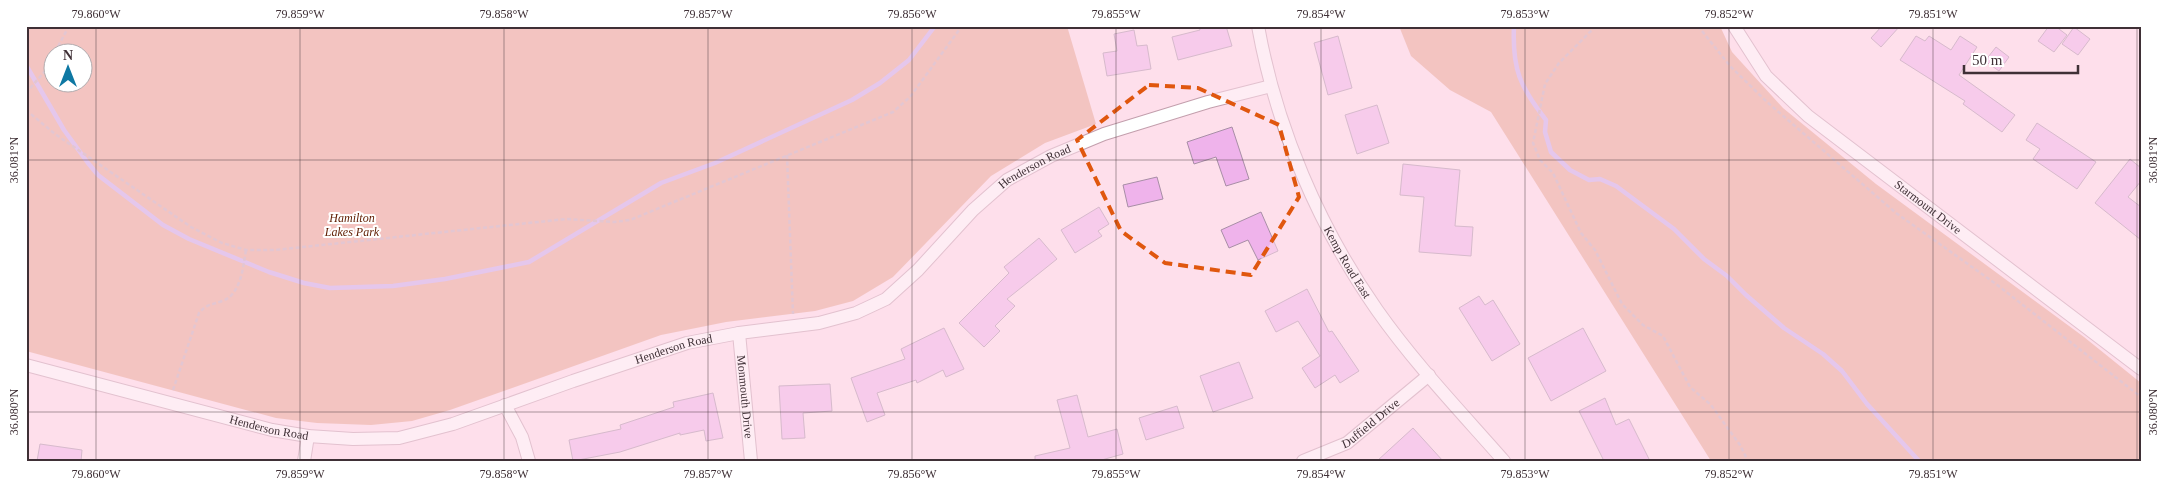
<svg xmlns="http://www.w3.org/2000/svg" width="2167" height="487" viewBox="0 0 2167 487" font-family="'Times New Roman',serif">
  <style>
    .green { fill: #e6a58f; fill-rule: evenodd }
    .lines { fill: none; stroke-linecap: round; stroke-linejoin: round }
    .stream { stroke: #c8aaee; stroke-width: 4.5 }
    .building { fill: #efb3eb; stroke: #a88ea6 }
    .street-casing { stroke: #c39fad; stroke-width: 14 }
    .path { stroke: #c3a9b3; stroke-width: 2.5; stroke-dasharray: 4 2.5; stroke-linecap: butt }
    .street { stroke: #fff; stroke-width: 12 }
    .marked { fill: none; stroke: #e0570e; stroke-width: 4; stroke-dasharray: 10 6; stroke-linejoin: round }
    .ticks { fill: none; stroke: #3f3036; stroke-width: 1; stroke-opacity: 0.45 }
    .labels { text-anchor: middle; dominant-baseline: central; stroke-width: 4; stroke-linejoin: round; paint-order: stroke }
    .street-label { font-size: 12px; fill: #3f3036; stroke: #fff }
    .park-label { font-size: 12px; font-style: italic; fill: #5f1c00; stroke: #fff }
    .neatline { fill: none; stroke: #3f3036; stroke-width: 2 }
    .ticks-label { font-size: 12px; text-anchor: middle; fill: #3f3036 }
  </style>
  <rect width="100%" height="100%" fill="#fedfeb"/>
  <g class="green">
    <path d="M 26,26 L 1067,26 L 1096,124 L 1045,143 L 991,176 L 893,277 L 853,301 L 815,311 L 726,322 L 661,335 L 450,410 L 412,421 L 371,425 L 317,423 L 276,418 L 26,351 ZM 52,52 L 82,52 L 82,82 L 52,82 Z"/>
    <polygon points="1399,26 1720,26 1732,52 1783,108 1876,184 2084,337 2141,383 2141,461 1711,461 1491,112 1450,90 1411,56"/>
  </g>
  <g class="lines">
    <g class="stream">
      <path d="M 1514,26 C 1512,69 1520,87 1546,120 L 1545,132 L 1551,152 L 1570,170 L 1589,180 L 1600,179 L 1616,186 L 1674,229 L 1704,259 L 1727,276 L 1746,295 L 1784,328 L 1823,354 L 1842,371 L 1867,404 L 1919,461"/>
      <polyline points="26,65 64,130 88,163 98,175 163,225 189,239 269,272 304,283 330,288 393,286 445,279 529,262 661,183 715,163 852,100 880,83 909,60 935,26"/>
    </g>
  </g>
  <g class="building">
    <polygon points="1199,26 1226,26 1232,46 1178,60 1172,37 1200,30"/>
    <polygon points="1882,26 1900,26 1881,47 1871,38"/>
    <polygon points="2049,26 2055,26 2067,35 2054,52 2038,41"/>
    <polygon points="2074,27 2090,39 2078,55 2062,44"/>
    <polygon points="1134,30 1137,46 1147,45 1151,69 1107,76 1103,53 1117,51 1114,34"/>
    <polygon points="1338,36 1352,88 1328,95 1314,43"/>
    <polygon points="1916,36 1925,41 1929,36 1951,50 1960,36 1977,47 1959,75 2015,115 2002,132 1963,104 1965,101 1900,60"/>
    <polygon points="1996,47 2009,57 1999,71 1985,61"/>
    <polygon points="1377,105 1389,143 1357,154 1345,115"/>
    <polygon points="2037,123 2096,162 2077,189 2033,159 2040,149 2026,140"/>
    <polygon points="1232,127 1249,179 1226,186 1216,157 1194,164 1187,142"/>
    <polygon points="2130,159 2141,168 2141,181 2128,197 2141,207 2141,240 2095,203"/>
    <polygon points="1403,164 1460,170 1455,226 1473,227 1471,256 1419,252 1424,197 1400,195"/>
    <polygon points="1157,177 1163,199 1128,207 1123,185"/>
    <polygon points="1099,207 1109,224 1098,231 1102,236 1075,253 1061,230"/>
    <polygon points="1261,212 1278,251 1258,260 1248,240 1229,248 1221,230"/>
    <polygon points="1039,238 1057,259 1007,299 1015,306 995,326 1000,331 984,347 959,323 1009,273 1004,267"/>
    <polygon points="1307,289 1329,332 1332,331 1359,371 1340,383 1335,375 1315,388 1302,368 1320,356 1298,321 1276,332 1265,311"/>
    <polygon points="1479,296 1485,305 1493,300 1520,344 1492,361 1459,308"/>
    <polygon points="944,328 964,369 946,377 943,370 917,383 916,380 877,393 885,415 867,422 851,378 905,359 901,349"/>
    <polygon points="1583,328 1606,371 1551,401 1528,358"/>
    <polygon points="1239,362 1253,398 1213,412 1200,376"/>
    <polygon points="830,384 832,411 803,413 805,438 782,439 779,386"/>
    <polygon points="713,393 723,438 706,441 704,430 680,435 680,433 620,452 573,461 569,440 621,429 620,425 674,407 673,402"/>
    <polygon points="1077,395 1088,437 1117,429 1123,454 1098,461 1035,461 1035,456 1070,448 1057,400"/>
    <polygon points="1605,398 1616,425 1629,419 1650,461 1604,461 1579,411"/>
    <polygon points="1177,406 1184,428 1146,440 1139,418"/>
    <polygon points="1413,428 1443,461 1377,461"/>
    <polygon points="40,444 82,450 81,461 37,461"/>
  </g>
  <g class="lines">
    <g class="street-casing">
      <g id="street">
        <path id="s1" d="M 1258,26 C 1276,127 1319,227 1377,310 C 1415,364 1461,412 1504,461"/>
        <path id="s2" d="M 1734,26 L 1766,76 L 1808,116 L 2141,369"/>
        <path id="s3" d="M 739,333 L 751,461"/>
        <path id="s4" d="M 26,365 L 272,430 L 308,436 L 353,439 L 399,438 L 453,424 L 573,381 L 687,343 L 739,333 L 819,323 L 856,313 L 886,299 L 918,270 L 973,210 L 1007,180 L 1051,156 L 1104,134 L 1208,102 L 1271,86"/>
        <polyline points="505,405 522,437 529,461"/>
        <polyline points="304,461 308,436"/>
        <path id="s5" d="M 1303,461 L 1347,443 L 1429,375"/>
      </g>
    </g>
    <g class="path">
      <polyline points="1596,26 1559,63 1545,84 1533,143 1540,160 1553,173 1581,233 1595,250 1622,304 1643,325 1663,336 1690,387 1711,405 1740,445 1748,461"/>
      <polyline points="1698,26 1730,66 1767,102 1896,213 1996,284 2141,397"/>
      <polyline points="55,52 69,26"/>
      <polyline points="26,93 45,71 52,57"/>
      <polyline points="26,110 55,134 191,227 222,243 246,250 275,250 566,219 614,222 630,220 893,112 910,97 962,26"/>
      <polyline points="787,155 793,314"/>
      <path d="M 173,390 L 199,313 C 206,304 212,305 222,301 C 241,295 243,267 246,250"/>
    </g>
    <use href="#street" class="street"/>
  </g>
  <path d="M0 0H2167V487H0ZM 1149,85 L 1198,88 L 1279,125 L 1299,197 L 1251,275 L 1165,263 L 1121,231 L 1077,140 Z" fill="#fedfeb" fill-opacity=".55" fill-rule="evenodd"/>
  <path class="marked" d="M 1149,85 L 1198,88 L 1279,125 L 1299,197 L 1251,275 L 1165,263 L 1121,231 L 1077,140 Z"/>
  <path class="ticks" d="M 96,26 L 96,461M 300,26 L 300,461M 504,26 L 504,461M 708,26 L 708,461M 912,26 L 912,461M 1116,26 L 1116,461M 1321,26 L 1321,461M 1525,26 L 1525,461M 1729,26 L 1729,461M 1933,26 L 1933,461M 2137,26 L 2137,461M 26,160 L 2141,160M 26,412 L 2141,412"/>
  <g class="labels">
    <g class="street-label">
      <text stroke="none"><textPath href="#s4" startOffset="1091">Henderson Road</textPath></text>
      <text stroke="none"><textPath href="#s2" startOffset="268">Starmount Drive</textPath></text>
      <text stroke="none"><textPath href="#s1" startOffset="254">Kemp Road East</textPath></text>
      <text stroke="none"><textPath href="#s4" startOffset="671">Henderson Road</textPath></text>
      <text stroke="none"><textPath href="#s3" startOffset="64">Monmouth Drive</textPath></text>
      <text stroke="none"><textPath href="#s5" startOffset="78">Duffield Drive</textPath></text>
      <text stroke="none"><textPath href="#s4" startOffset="251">Henderson Road</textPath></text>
    </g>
    <g class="park-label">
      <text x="352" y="218">Hamilton<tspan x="352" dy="14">Lakes Park</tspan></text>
    </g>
  </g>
  <rect width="2167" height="487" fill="none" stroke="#ffffff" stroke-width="55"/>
  <g transform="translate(68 68)"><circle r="24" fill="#ffffff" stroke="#b2acaf"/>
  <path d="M0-4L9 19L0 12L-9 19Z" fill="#0e78a3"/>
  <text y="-8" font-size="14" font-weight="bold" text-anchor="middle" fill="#3f3036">N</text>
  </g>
  <path d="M1964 65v8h114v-8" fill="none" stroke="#3f3036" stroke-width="2.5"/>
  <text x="1972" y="65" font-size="15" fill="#3f3036" stroke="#ffffff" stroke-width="4" paint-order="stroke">50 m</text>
  <rect x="28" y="28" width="2112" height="432" class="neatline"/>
  <g class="ticks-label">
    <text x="96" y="18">79.860°W</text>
    <text x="300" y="18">79.859°W</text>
    <text x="504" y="18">79.858°W</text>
    <text x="708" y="18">79.857°W</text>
    <text x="912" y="18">79.856°W</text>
    <text x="1116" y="18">79.855°W</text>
    <text x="1321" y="18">79.854°W</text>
    <text x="1525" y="18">79.853°W</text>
    <text x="1729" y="18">79.852°W</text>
    <text x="1933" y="18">79.851°W</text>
    <text transform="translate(14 160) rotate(-90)" y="4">36.081°N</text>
    <text transform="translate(2153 160) rotate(-90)" y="4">36.081°N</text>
    <text transform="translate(14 412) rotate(-90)" y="4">36.080°N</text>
    <text transform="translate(2153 412) rotate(-90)" y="4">36.080°N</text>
    <text x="96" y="478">79.860°W</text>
    <text x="300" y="478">79.859°W</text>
    <text x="504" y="478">79.858°W</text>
    <text x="708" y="478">79.857°W</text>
    <text x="912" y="478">79.856°W</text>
    <text x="1116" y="478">79.855°W</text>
    <text x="1321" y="478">79.854°W</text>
    <text x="1525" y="478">79.853°W</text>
    <text x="1729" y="478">79.852°W</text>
    <text x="1933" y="478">79.851°W</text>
  </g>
</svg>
